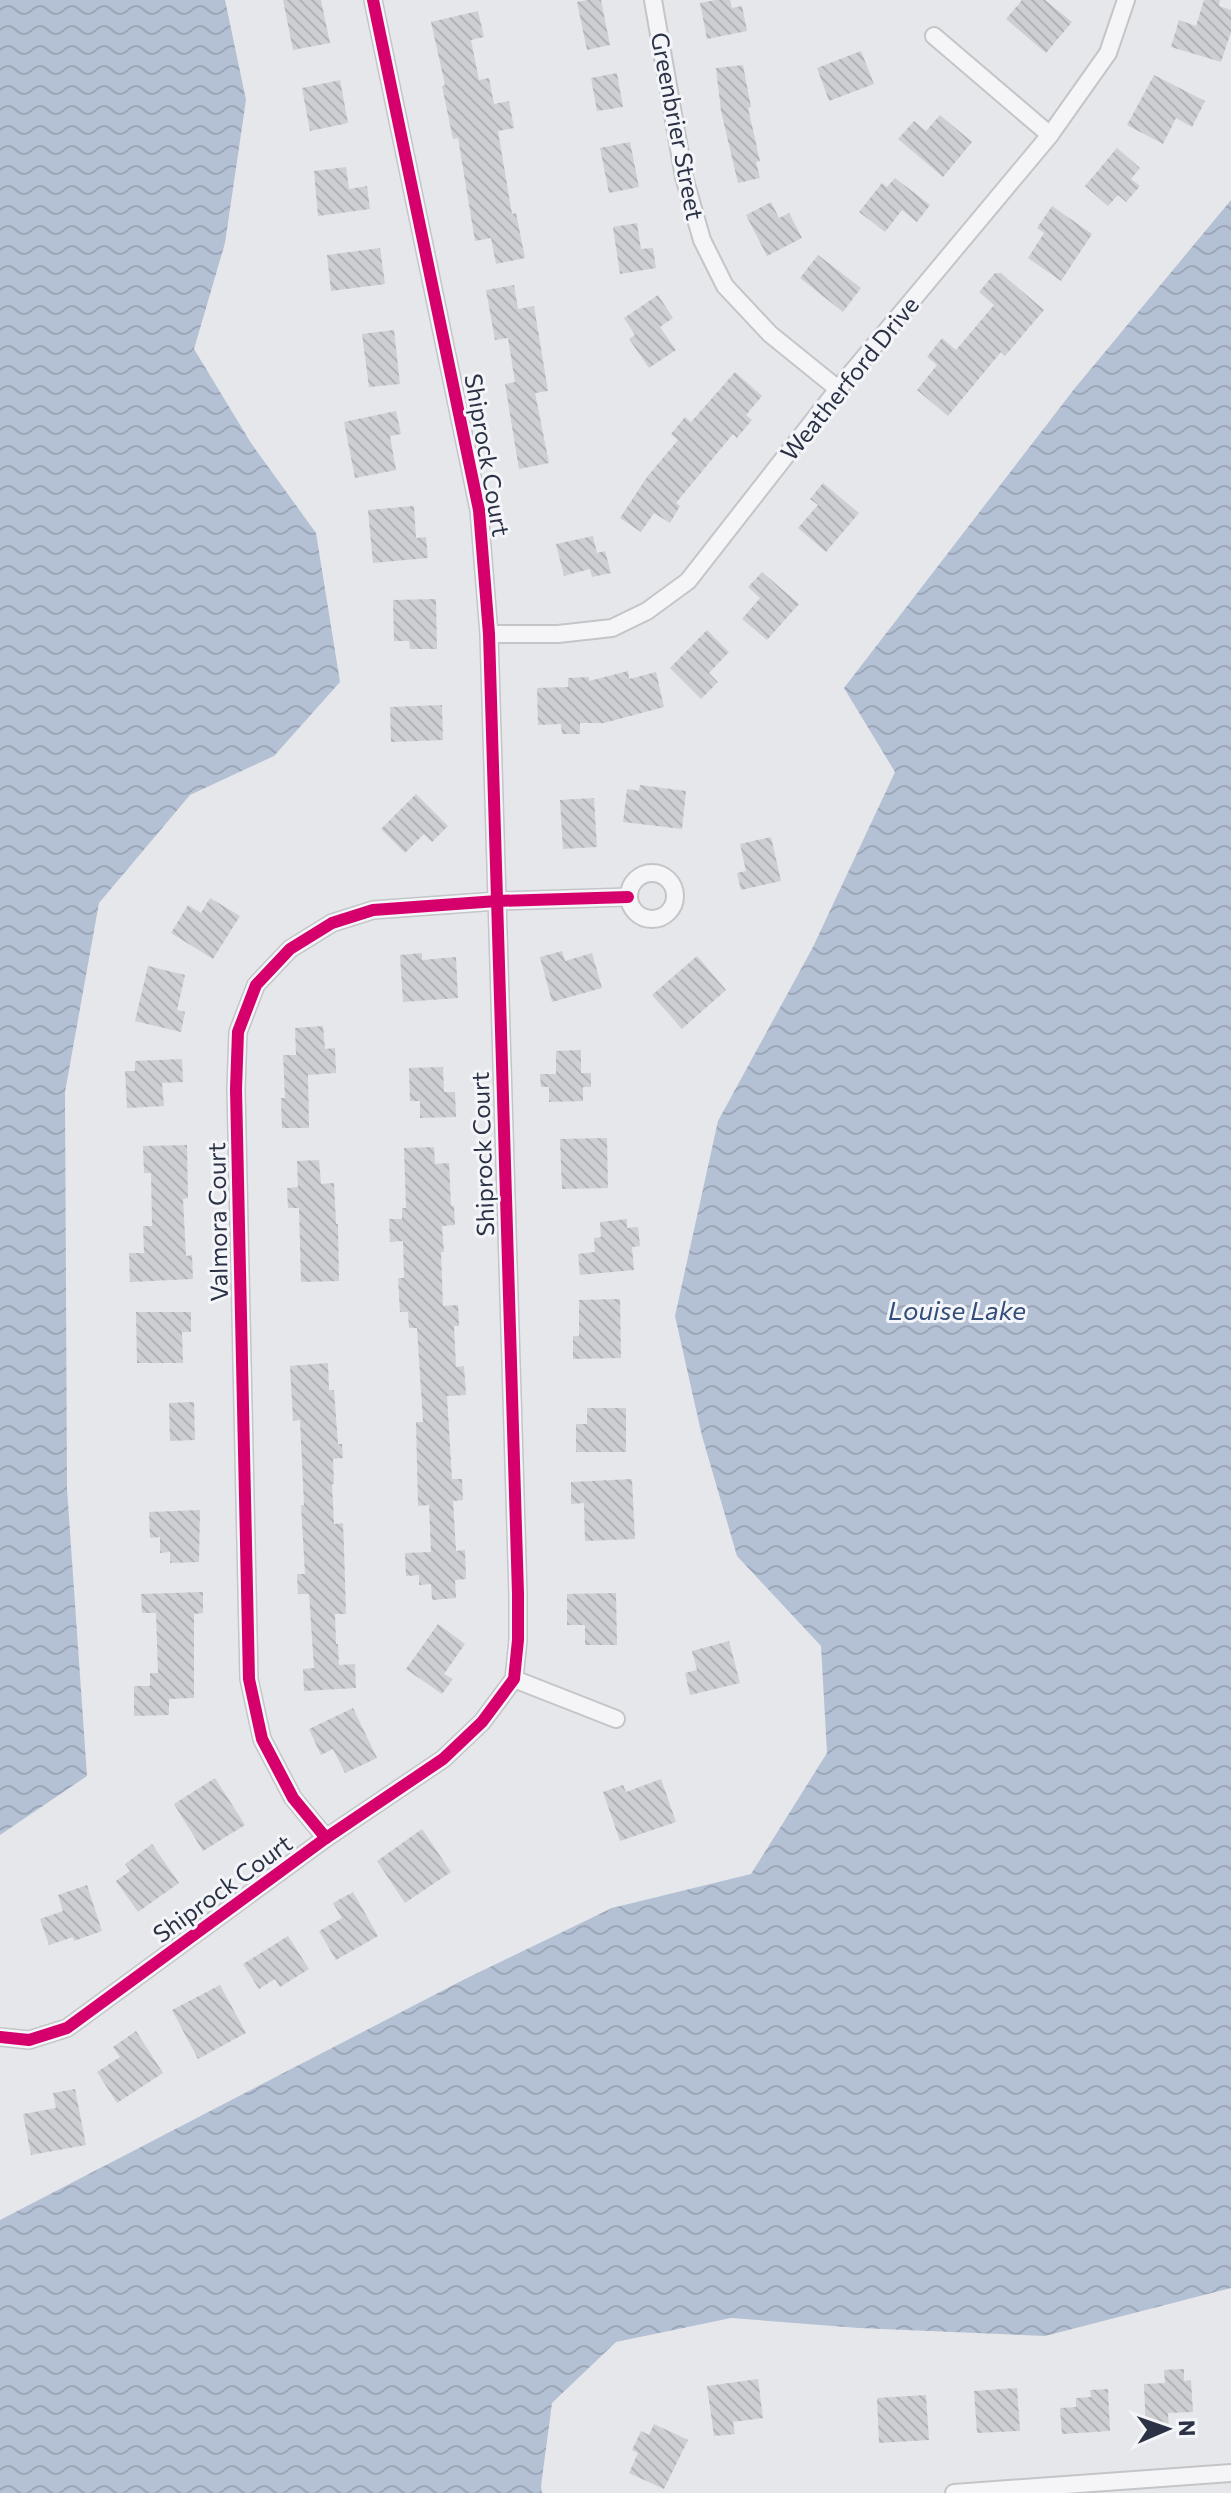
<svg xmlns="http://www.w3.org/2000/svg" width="1231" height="2493" font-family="Commissioner,sans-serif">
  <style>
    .water { fill: url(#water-waves) }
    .building { fill: url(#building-back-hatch) }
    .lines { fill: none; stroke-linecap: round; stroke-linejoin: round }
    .minor-casing { stroke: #c4c5c8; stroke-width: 20 }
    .minor { stroke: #f5f5f7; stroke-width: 16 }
    .cycleway-casing { stroke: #f4f5f9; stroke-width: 17 }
    .cycleway { stroke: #d6006c; stroke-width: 12 }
    .labels { text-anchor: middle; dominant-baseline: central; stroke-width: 6; stroke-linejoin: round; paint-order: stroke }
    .street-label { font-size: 24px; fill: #2b3245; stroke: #f4f5f9 }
    .water-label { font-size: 26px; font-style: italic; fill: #344e7a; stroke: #f4f5f9 }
  </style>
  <defs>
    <pattern id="water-waves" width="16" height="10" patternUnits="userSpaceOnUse" patternTransform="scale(2)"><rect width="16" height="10" fill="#b4c1d5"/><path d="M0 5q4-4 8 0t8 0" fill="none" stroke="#9ba6b8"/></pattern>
    <pattern id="building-back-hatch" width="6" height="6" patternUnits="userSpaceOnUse" patternTransform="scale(2)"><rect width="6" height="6" fill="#cecfd3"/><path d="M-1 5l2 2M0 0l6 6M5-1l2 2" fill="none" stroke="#b1b2b6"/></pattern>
  </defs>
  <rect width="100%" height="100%" fill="#e6e7ea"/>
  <g class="water">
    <path d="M0,0H225L246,100L225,243L194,349L251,443L316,533L340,682L274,756L190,795L99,903L65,1092L67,1489L87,1776L0,1835Z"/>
    <path d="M1231,200V2288L1045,2336L859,2328L731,2318L616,2342L552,2403L541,2486L542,2493H0V2220L463,1980L612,1908L751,1874L827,1753L821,1646L737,1556L702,1436L675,1316L718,1121L813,947L895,772L844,688L1075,388Z"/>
  </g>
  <g class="building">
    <path d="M283,0H321L330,43L293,50Z"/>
    <path d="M588,0H601L610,45L587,50L577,2Z"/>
    <path d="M716,0H730L732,8L742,6L747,31L707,39L700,3Z"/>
    <path d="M1022,0H1045L1072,22L1046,53L1006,19Z"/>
    <path d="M1204,0H1220L1219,6L1231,10V32L1221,62L1171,47L1179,20L1196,26Z"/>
    <path d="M478,11L484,37L471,40L479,80L489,78L494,104L509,101L514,128L498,131L512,214L516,213L525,258L496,264L491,238L475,241L458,138L453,139L442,86L445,85L431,22Z"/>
    <path d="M861,51L874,84L829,101L817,68Z"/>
    <path d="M743,65L751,107L748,108L760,161L756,162L760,178L738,183L721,111L716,68Z"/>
    <path d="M617,73L623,107L597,111L591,78Z"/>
    <path d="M1154,75L1205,101L1192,127L1176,118L1163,144L1127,125Z"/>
    <path d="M340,80L348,123L310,131L302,88Z"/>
    <path d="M940,115L972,142L943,177L898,139L914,121L926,131Z"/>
    <path d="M630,142L639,187L609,193L600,148Z"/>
    <path d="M1117,148L1140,168L1131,179L1140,186L1126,202L1118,195L1108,206L1085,186Z"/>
    <path d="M346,167L349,189L367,186L370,209L318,216L314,171Z"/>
    <path d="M895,178L930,205L917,222L902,210L885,232L859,212L882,183L887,187Z"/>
    <path d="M771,202L779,218L789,213L802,238L767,256L746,215Z"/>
    <path d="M1052,206L1092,234L1061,281L1028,258L1044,233L1037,228Z"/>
    <path d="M637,223L641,249L653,248L656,268L620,274L613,227Z"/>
    <path d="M380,248L385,284L331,291L327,255Z"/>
    <path d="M818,255L861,288L843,312L800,278Z"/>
    <path d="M995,273H1001L1044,310L1005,356L1001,352L948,416L917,390L937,365L927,357L942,338L956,350L994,305L979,292Z"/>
    <path d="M514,285L518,309L534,306L548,391L535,393L549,463L519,469L505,384L515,382L508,338L495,340L486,290Z"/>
    <path d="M658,295L673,318L660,327L676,350L649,368L629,339L635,335L624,318Z"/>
    <path d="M394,330L400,384L369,387L362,334Z"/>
    <path d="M735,372L762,396L746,415L752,420L737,438L733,434L676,503L680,506L670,523L654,513L641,532L620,518L647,477L678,440L671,434L685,417L691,422Z"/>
    <path d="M396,411L401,434L390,436L396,470L355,478L344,422Z"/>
    <path d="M823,483L859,513L826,552L798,528L818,505L810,499Z"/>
    <path d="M414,506L416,538L426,537L428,558L373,563L368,510Z"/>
    <path d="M593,536L597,553L605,551L611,573L592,577L590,569L564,576L556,544Z"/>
    <path d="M762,572L799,604L767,640L742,619L760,598L748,587Z"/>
    <path d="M436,599L437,649H410L409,641H394L393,600Z"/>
    <path d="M707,630L729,652L709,673L718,682L701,699L670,668Z"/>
    <path d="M628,671L629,679L656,672L664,707L604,723H580V734H562L561,724L538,725L537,688L568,687V678L589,677V681Z"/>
    <path d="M442,705L443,740L391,742L390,707Z"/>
    <path d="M640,785L686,791L682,829L623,822L627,789L639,791Z"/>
    <path d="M416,794L448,826L432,842L424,834L405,853L381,829Z"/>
    <path d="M594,798L597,847L563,849L560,800Z"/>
    <path d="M771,837L781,881L741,890L737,873L746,871L740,844Z"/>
    <path d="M210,898L240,916L213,959L171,933L188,905L201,913Z"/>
    <path d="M562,951L565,961L592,953L602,988L552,1002L540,957Z"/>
    <path d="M422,953V960L456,957L458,998L403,1002L400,955Z"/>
    <path d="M697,956L726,990L682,1029L652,995Z"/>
    <path d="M148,966L185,975L177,1010L185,1012L181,1032L135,1021Z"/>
    <path d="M323,1026L325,1049L335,1048L336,1073L308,1075L309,1128H282L281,1098H285L283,1055H296L295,1028Z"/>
    <path d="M581,1050V1073H591V1087H583V1101L549,1102V1087H541L540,1074H556V1051Z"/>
    <path d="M182,1059L183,1082L162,1083L164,1106L127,1108L125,1071H135V1061Z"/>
    <path d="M443,1067L444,1092H455L456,1117L420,1118V1101H410L409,1068Z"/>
    <path d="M607,1138L608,1188L562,1189L560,1139Z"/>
    <path d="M187,1145L188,1198L183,1199L186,1256L192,1255L193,1279L130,1282L129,1253H144L143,1226H152L151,1173H144L143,1146Z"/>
    <path d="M434,1147L435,1164L449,1163L451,1206H454L455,1225L442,1226L444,1252H441L443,1306L458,1305L459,1326H454L456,1367L464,1366L466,1395L447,1396L452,1479H462L463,1500L453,1501L456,1551L465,1550L466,1579L455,1580L456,1598L432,1600L431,1584L419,1585V1575L406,1576L405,1553L431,1552L429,1505L418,1506L416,1422H423L417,1328H409L408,1312H400L398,1278H404L403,1241L390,1242L389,1219H402V1208H406L404,1148Z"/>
    <path d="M319,1160L321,1184L334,1183L336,1224H338L339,1281L301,1282L299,1208H288L287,1188L298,1187L297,1161Z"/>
    <path d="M627,1219V1228L638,1227L640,1246L632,1247L634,1270L580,1275L578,1254L595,1252L594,1238L601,1237L600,1222Z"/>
    <path d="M620,1299L621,1358L573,1359V1336H579V1300Z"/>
    <path d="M136,1312H191V1332H182L183,1363H137Z"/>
    <path d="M328,1363L329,1390H334L338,1444H342L343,1458L333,1459L334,1484H332L334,1524L343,1523L344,1547L346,1614H335L336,1644H338L339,1665L355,1664L356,1688L304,1691L303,1669L314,1668L309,1594H298L297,1574H305L301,1505H304L300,1420L293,1421L290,1366Z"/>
    <path d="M194,1402L195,1440L170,1441L169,1403Z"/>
    <path d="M587,1408H626V1452H576V1424H587Z"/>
    <path d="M632,1479L635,1539L585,1541L584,1503L571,1504V1482Z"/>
    <path d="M200,1510L199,1562L170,1563V1552L160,1553V1537L150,1538L149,1512Z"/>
    <path d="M203,1592V1613L194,1614V1698L169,1699V1715L134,1716V1686H150V1673H158L156,1613H142L141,1594Z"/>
    <path d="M616,1593L617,1645H585V1625H567V1594Z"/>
    <path d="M438,1624L465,1644L444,1674L453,1679L442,1694L406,1669Z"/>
    <path d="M729,1641L740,1683L690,1695L685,1673L697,1670L692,1651Z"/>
    <path d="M353,1708L377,1758L345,1773L333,1749L321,1755L309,1729Z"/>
    <path d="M215,1778L245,1825L203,1851L174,1804Z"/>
    <path d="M661,1779L676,1822L620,1841L603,1792L623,1785L626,1792Z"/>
    <path d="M422,1829L451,1872L405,1903L377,1861Z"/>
    <path d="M152,1844L179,1883L138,1912L116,1881L130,1871L125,1864Z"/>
    <path d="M87,1885L102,1931L74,1941L73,1937L49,1945L40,1919L63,1911L58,1895Z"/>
    <path d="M353,1892L378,1936L336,1960L319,1931L342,1918L333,1903Z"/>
    <path d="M288,1936L309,1969L280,1987L275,1979L259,1989L243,1964Z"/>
    <path d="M220,1985L246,2033L198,2059L172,2010Z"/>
    <path d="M136,2031L163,2073L117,2103L97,2072L120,2057L113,2047Z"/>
    <path d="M75,2089L86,2145L31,2155L23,2114L56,2108L53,2093Z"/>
    <path d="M1184,2369V2381L1191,2380L1193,2412L1168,2413L1169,2431L1146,2432L1144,2384L1165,2383L1164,2370Z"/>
    <path d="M758,2379L763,2418L733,2422L735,2434L714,2436L707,2386Z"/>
    <path d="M1017,2388L1020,2431L977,2433L974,2391Z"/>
    <path d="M1108,2389L1110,2431L1062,2434L1060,2408L1076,2407V2398L1091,2397L1090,2390Z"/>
    <path d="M926,2395L929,2440L879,2443L877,2398Z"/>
    <path d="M654,2424L688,2440L664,2489L629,2473L638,2453L632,2450L641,2431L649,2435Z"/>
  </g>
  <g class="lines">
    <defs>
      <g id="minor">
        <path d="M653,0L684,177L702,240L725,286L770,334L838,389"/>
        <path d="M934,36L1050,135"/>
        <path d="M489,634H558L612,628L647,611L688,581L838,389L1050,135L1108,53L1126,0"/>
        <circle cx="652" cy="896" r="23"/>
        <path d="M514,1679L616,1719"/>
        <path d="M326,1838L293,1798L262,1739L249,1679L236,1089L238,1032L256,985L290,949L332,923L373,910L497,901L628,897"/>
        <path d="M0,2037L29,2040L67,2028L326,1838L443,1759L482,1722L514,1679L518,1640V1594L489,634L479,510L373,0"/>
        <path d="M954,2493L1231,2473"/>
      </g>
    </defs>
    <use href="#minor" class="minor-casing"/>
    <use href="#minor" class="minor"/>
    <defs>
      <g id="cycleway">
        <path d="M326,1838L293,1798L262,1739L249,1679L236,1089L238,1032L256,985L290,949L332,923L373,910L497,901L628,897"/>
        <path d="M0,2037L29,2040L67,2028L326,1838L443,1759L482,1722L514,1679L518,1640V1594L489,634L479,510L373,0"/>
      </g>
    </defs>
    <use href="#cycleway" class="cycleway-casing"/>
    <use href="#cycleway" class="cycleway"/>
  </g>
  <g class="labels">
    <g class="street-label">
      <text transform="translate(678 126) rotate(79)">Greenbrier Street</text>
      <text transform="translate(849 378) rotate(-51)">Weatherford Drive</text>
      <text transform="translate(488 455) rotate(80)">Shiprock Court</text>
      <text transform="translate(482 1154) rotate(-92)">Shiprock Court</text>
      <text transform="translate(217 1222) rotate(-91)">Valmora Court</text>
      <text transform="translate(222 1888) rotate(-36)">Shiprock Court</text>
    </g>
    <g class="water-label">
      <text x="957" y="1309">Louise Lake</text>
    </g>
  </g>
  <g transform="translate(1167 2429) rotate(88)" stroke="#f4f5f9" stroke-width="6" paint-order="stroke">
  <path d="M0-6L14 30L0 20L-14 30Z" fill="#2b3245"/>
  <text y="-12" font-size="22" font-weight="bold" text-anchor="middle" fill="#2b3245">N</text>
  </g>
</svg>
